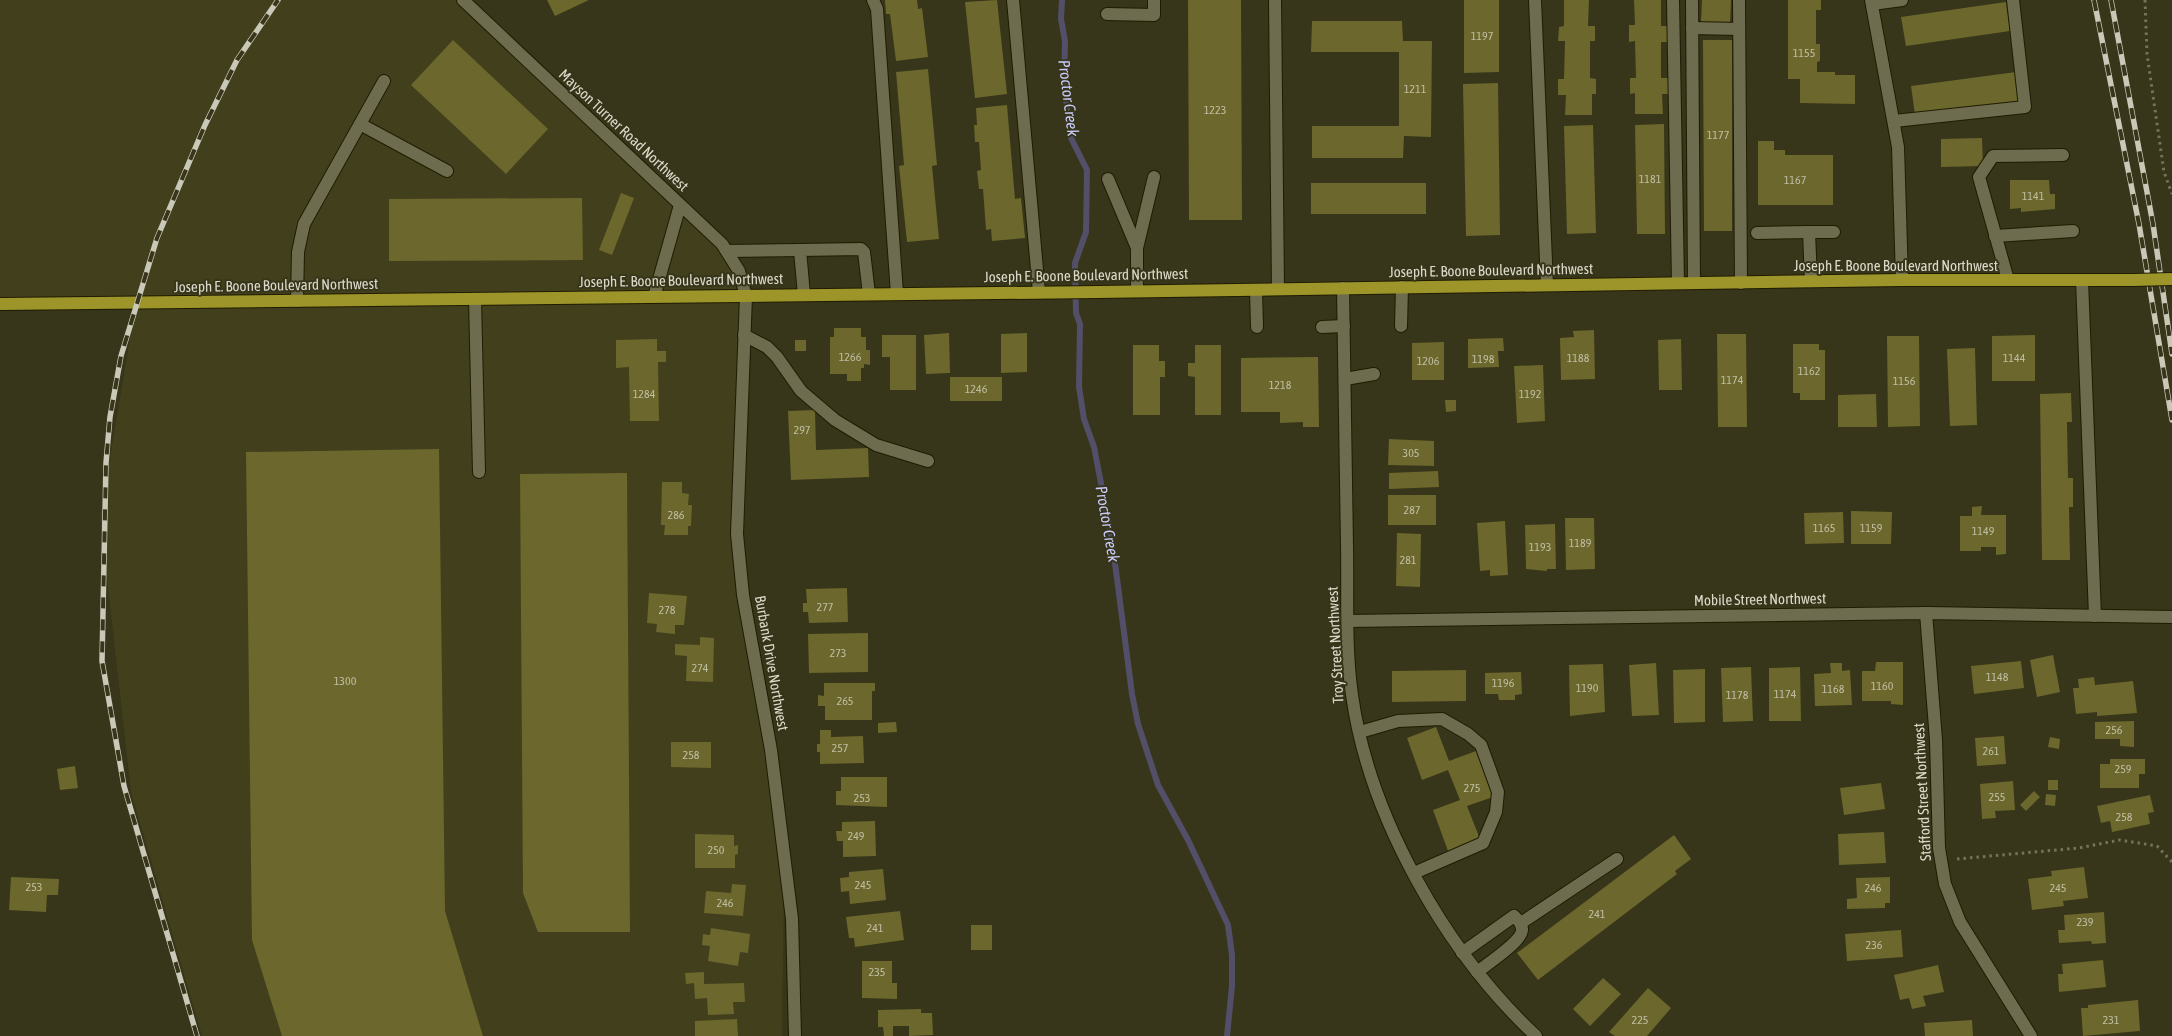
<svg xmlns="http://www.w3.org/2000/svg" width="2172" height="1036" font-family="'Asap Condensed',sans-serif">
  <style>
    .built { fill: #423f1c }
    .lines { fill: none; stroke-linecap: round; stroke-linejoin: round }
    .stream { stroke: #534f69; stroke-width: 6 }
    .building { fill: #6c672c }
    .minor-casing { stroke: #1f1c03; stroke-width: 14 }
    .major-casing { stroke: #1f1c03; stroke-width: 14 }
    .path { stroke: #75735c; stroke-width: 3; stroke-dasharray: 2.5 4; stroke-linecap: butt }
    .minor { stroke: #6e6c4f; stroke-width: 12 }
    .major { stroke: #9d952a; stroke-width: 12 }
    .rail-casing { stroke: #cac8b7; stroke-width: 5.5 }
    .rail { stroke: #37351a; stroke-width: 4; stroke-dasharray: 11; stroke-linecap: butt }
    .major-bridge-casing { stroke: #1f1c03; stroke-width: 14; stroke-linecap: butt }
    .major-bridge { stroke: #9d952a; stroke-width: 12 }
    .labels { text-anchor: middle; dominant-baseline: central; stroke-width: 4; stroke-linejoin: round; paint-order: stroke }
    .number-label { font-size: 12px; fill: #bfbda2 }
    .street-label { font-size: 15px; fill: #dbdaca; stroke: #37351a }
    .water-label { font-size: 16px; font-style: italic; fill: #cacbfb; stroke: #37351a }
  </style>
  <rect width="100%" height="100%" fill="#37351a"/>
  <path class="built" d="M0,0H459L742,272L738,565L784,885L782,1036H202L131,792L100,517L137,297L0,299Z"/>
  <g class="lines">
    <path class="stream" d="M1062,0L1061,19L1065,41L1064,81L1070,136L1087,170L1086,232L1075,263L1076,313L1080,324L1079,387L1084,419L1094,447L1112,540L1132,694L1138,724L1158,785L1188,840L1228,925L1232,955V986L1227,1036"/>
  </g>
  <g class="building">
    <path d="M547,0H589L555,16Z"/>
    <path d="M885,0H917L918,9L922,8L928,57L896,61L890,14H886Z"/>
    <path d="M997,0L1007,94L975,98L965,2Z"/>
    <path d="M1188,0H1241L1242,220H1189Z"/>
    <path d="M1464,0H1499V72L1464,73Z"/>
    <path d="M1564,0H1589L1588,26H1595V41H1590V78L1596,79V94H1592V115H1565L1566,95H1558V79H1564L1565,41H1558L1559,27L1564,26Z"/>
    <path d="M1634,0H1661V26H1667V42H1661V78H1668V94H1662L1663,114H1635V93L1630,94V78H1636L1635,41L1629,42V25H1635Z"/>
    <path d="M1702,0H1731L1730,24L1701,23Z"/>
    <path d="M1788,0H1821V10H1816V44H1820V61L1817,62V72H1835V75H1855V104L1800,103V79H1788Z"/>
    <path d="M2006,2L2010,31L1906,46L1901,17Z"/>
    <path d="M1312,21H1402L1403,41H1432L1431,137L1404,136L1403,158H1312V126H1399V52H1311Z"/>
    <path d="M453,40L548,129L506,174L411,85Z"/>
    <path d="M1703,40H1732V231H1704Z"/>
    <path d="M928,69L937,165L932,166L939,239L907,242L899,166L904,165L896,72Z"/>
    <path d="M2016,72L2020,101L1915,115L1911,86Z"/>
    <path d="M1498,83L1500,235L1466,236L1463,84Z"/>
    <path d="M1007,105L1015,199L1021,198L1025,238L992,241L991,229L986,230L983,189H979L977,171L981,170L979,142H975L974,125H977L976,108Z"/>
    <path d="M1664,124L1665,234H1637L1635,125Z"/>
    <path d="M1593,125L1596,233L1567,234L1564,126Z"/>
    <path d="M1982,138L1983,166L1941,167V139Z"/>
    <path d="M1758,141H1774V150H1785V155H1833V205H1758Z"/>
    <path d="M2010,180H2049L2050,194H2055V209L2021,212V208L2010,209Z"/>
    <rect x="1311" y="183" width="115" height="31"/>
    <path d="M621,193L634,198L612,255L599,250Z"/>
    <path d="M582,198L583,260L389,261V199Z"/>
    <path d="M834,328H861V337H866V350H870V365L864,364V368H861V381H847V374H830V337H834Z"/>
    <path d="M1594,330L1595,379L1561,380L1560,338L1574,337L1573,331Z"/>
    <path d="M949,333L950,373L926,374L924,335Z"/>
    <path d="M1027,333V372L1001,373V334Z"/>
    <path d="M1717,334H1746L1747,427H1718Z"/>
    <path d="M882,335H916V390H890V357H882Z"/>
    <path d="M2035,335V381H1992V336Z"/>
    <path d="M1887,336H1919L1920,426L1888,427Z"/>
    <path d="M1503,338L1504,351H1498L1499,367L1468,368V339Z"/>
    <path d="M657,339V351H666V362H658L659,421H630L629,367L616,368V340Z"/>
    <path d="M1681,339L1682,390H1659L1658,340Z"/>
    <rect x="795" y="340" width="11" height="11"/>
    <path d="M1444,342V380H1412V343Z"/>
    <path d="M1793,344H1819V350H1825V400H1800V393H1793Z"/>
    <path d="M1133,345H1159V361H1165V377H1160V415H1133Z"/>
    <path d="M1195,345H1221V415H1195V377L1188,376V363H1195Z"/>
    <path d="M1975,348L1977,425L1950,426L1947,349Z"/>
    <path d="M1318,357L1319,427H1303V422L1280,423V412H1241V358Z"/>
    <path d="M1543,365L1545,421L1517,423L1514,366Z"/>
    <rect x="950" y="377" width="52" height="24"/>
    <path d="M2071,393L2072,422H2067L2068,478H2073V507H2069L2070,560H2042L2040,394Z"/>
    <path d="M1876,394L1877,427H1838V395Z"/>
    <path d="M1445,400H1456V411L1446,412Z"/>
    <path d="M815,410L816,450L868,448L869,477L791,480L788,411Z"/>
    <path d="M1389,439L1434,441V466L1388,465Z"/>
    <path d="M439,449L445,911L483,1036H282L252,940L246,452Z"/>
    <path d="M1438,471L1439,487L1389,489V473Z"/>
    <path d="M627,473L630,932H538L523,893L520,474Z"/>
    <path d="M662,482H682V493L689,494L688,505H692L691,526H688V535H664L665,525H661Z"/>
    <rect x="1388" y="495" width="48" height="30"/>
    <path d="M1982,506L1981,515H2006V554L1996,555V547H1981V551H1960V516H1972V507Z"/>
    <path d="M1851,511L1892,512L1891,544H1851Z"/>
    <path d="M1843,512L1844,543L1805,544L1804,513Z"/>
    <path d="M1565,518H1594L1595,569L1566,570Z"/>
    <path d="M1505,521L1508,575L1490,576V570L1480,571L1477,523Z"/>
    <path d="M1555,524L1556,569H1547V571L1526,569L1525,525Z"/>
    <path d="M1397,533L1421,534L1420,587L1396,586Z"/>
    <path d="M847,588L848,622L809,623L808,612H803V603H807L806,589Z"/>
    <path d="M649,593L687,596L684,625H675V634L656,632L657,624L647,623Z"/>
    <path d="M868,633V672L809,673L808,634Z"/>
    <path d="M700,637L714,638L713,682L686,681L687,656L675,655V644L700,645Z"/>
    <path d="M2053,655L2060,692L2037,697L2030,660Z"/>
    <path d="M2021,661L2024,688L1974,694L1971,666Z"/>
    <path d="M1876,662H1903V705L1891,704V701H1862V671H1875Z"/>
    <path d="M1656,663L1659,715L1632,716L1629,665Z"/>
    <path d="M1830,663H1842V671L1850,670L1852,705L1815,706L1814,674L1831,673Z"/>
    <path d="M1603,664L1605,712L1570,716L1569,665Z"/>
    <path d="M1751,667L1753,721L1723,722L1721,668Z"/>
    <path d="M1800,667L1801,721H1769V668Z"/>
    <path d="M1705,669V722L1674,723L1673,670Z"/>
    <path d="M1466,670V701L1392,702V671Z"/>
    <path d="M1521,672L1522,694L1515,695V700H1499L1498,694H1485V673Z"/>
    <path d="M2094,677L2095,685L2133,681L2137,713L2097,716V712L2076,714L2073,688H2079L2078,679Z"/>
    <path d="M824,683H875V691H872V720H825V706H818V695L824,696Z"/>
    <path d="M2134,721V747L2120,746V739H2095V722Z"/>
    <path d="M896,722L897,732L878,733V723Z"/>
    <path d="M1436,727L1449,761L1476,751L1493,797L1467,806L1480,839L1448,851L1433,810L1460,800L1448,770L1422,780L1407,738Z"/>
    <path d="M820,730H831V737L863,736L864,763L820,764V752H817V744H820Z"/>
    <path d="M2004,736L2006,764L1977,766L1975,738Z"/>
    <path d="M2050,737L2060,739L2059,749L2048,747Z"/>
    <path d="M671,742H711V768L671,767Z"/>
    <path d="M2110,759H2145V774H2139V788H2100V764H2110Z"/>
    <path d="M75,766L78,788L60,790L57,769Z"/>
    <path d="M841,777H887V807L836,805V791H841Z"/>
    <rect x="2048" y="780" width="10" height="10"/>
    <path d="M2013,781L2015,810L1995,811L1996,818L1982,819L1980,784Z"/>
    <path d="M1881,783L1885,809L1844,815L1840,788Z"/>
    <path d="M2034,791L2040,797L2026,811L2020,805Z"/>
    <path d="M2046,794L2056,795L2055,806L2045,805Z"/>
    <path d="M2150,795L2154,812L2148,813L2150,824L2112,832L2110,821L2101,823L2097,806Z"/>
    <path d="M875,821L876,856L843,857V841H837L836,831H842V822Z"/>
    <path d="M1884,832L1886,863L1839,865L1838,834Z"/>
    <path d="M695,834L734,835V846L738,845V854L735,855V868H695Z"/>
    <path d="M1674,835L1691,859L1675,871L1677,874L1538,980L1517,953Z"/>
    <path d="M2084,867L2088,898L2063,901L2064,906L2032,910L2028,879L2052,876L2051,871Z"/>
    <path d="M883,869L886,900L850,904L849,891L841,892L840,878L849,877V872Z"/>
    <path d="M11,877L59,879L58,895H47L46,912L9,910Z"/>
    <path d="M1890,877V903H1885V908L1847,909V899L1857,898L1856,878Z"/>
    <path d="M732,884L746,885L743,916L704,913L706,891L731,893Z"/>
    <path d="M900,911L904,940L855,947L854,938H849L846,917Z"/>
    <path d="M2104,912L2106,943L2092,944L2091,941L2059,943L2058,930H2065L2064,915Z"/>
    <rect x="971" y="925" width="21" height="25"/>
    <path d="M711,928L750,934L748,953L740,952L738,966L708,961L710,946L702,945L703,934L710,935Z"/>
    <path d="M1901,930L1903,957L1847,961L1845,934Z"/>
    <path d="M2103,960L2106,987L2059,992L2058,974H2063L2062,964Z"/>
    <path d="M862,961H892V983H897V999L862,998Z"/>
    <path d="M1938,965L1944,992L1923,996L1926,1006L1912,1009L1909,998L1900,1000L1894,975Z"/>
    <path d="M704,972V984L744,983L745,1002H733L734,1014L708,1015L707,998L695,999L694,983L686,984L685,973Z"/>
    <path d="M1603,978L1621,994L1590,1026L1573,1009Z"/>
    <path d="M1648,988L1671,1008L1647,1036H1615L1609,1032Z"/>
    <path d="M2138,1000L2140,1031L2083,1036L2081,1008H2088V1005Z"/>
    <path d="M921,1009V1013H932L933,1035L909,1036V1026H893V1036H884L883,1027H878V1010Z"/>
    <path d="M737,1019L738,1036H695V1021Z"/>
    <path d="M1972,1020L1973,1036H1925L1924,1023Z"/>
  </g>
  <g class="lines">
    <defs>
      <g id="minor">
        <path d="M463,0L722,244L739,271L746,296L737,534L743,595L771,750L792,919L795,1036"/>
        <path d="M873,0L877,9L897,294"/>
        <path d="M1013,0L1039,292"/>
        <path d="M1275,0L1278,289"/>
        <path d="M1535,0L1547,285"/>
        <path d="M1673,0L1678,283"/>
        <path d="M1692,0L1694,283"/>
        <path d="M1739,0L1741,283"/>
        <path d="M1871,0L1898,147L1902,280"/>
        <path d="M1872,4L1902,0"/>
        <path d="M1107,14L1154,15V0"/>
        <path d="M1692,28L1739,29"/>
        <path d="M1894,121L2025,107L2013,0"/>
        <path d="M360,124L447,171"/>
        <path d="M1108,179L1137,248"/>
        <path d="M1757,233L1809,232"/>
        <path d="M1995,236L2073,231"/>
        <path d="M727,251L800,250"/>
        <path d="M2008,280L1979,177L1993,156L2063,155"/>
        <path d="M2082,280L2095,616"/>
        <path d="M1811,281L1809,232H1834"/>
        <path d="M1343,288C1344,374 1346,460 1347,546C1348,595 1345,646 1352,695C1369,817 1446,952 1536,1036"/>
        <path d="M1256,290L1257,327"/>
        <path d="M1137,291V248L1154,177"/>
        <path d="M804,295L800,250L861,249L864,252L869,294"/>
        <path d="M654,297L680,205"/>
        <path d="M475,299L479,472"/>
        <path d="M297,301L298,252L304,224L384,81"/>
        <path d="M1401,326L1402,287"/>
        <path d="M1322,327L1344,326"/>
        <path d="M744,335L767,347L777,357L801,391L835,420L876,445L928,461"/>
        <path d="M1345,379L1374,374"/>
        <path d="M1926,613L1936,740L1939,848L1945,884L1960,922L2031,1036"/>
        <path d="M1348,621L1926,613L2172,617"/>
        <path d="M1360,732L1398,721L1442,719L1468,734L1481,745L1498,792L1496,812L1483,843L1414,873"/>
        <path d="M1521,923L1617,859"/>
        <path d="M1462,953L1514,916C1518,920 1522,923 1522,929C1523,941 1487,964 1477,972"/>
      </g>
      <path id="major" d="M0,304L1098,292L1902,280H2133"/>
    </defs>
    <use href="#minor" class="minor-casing"/>
    <use href="#major" class="major-casing"/>
    <g class="path">
      <path d="M2145,0L2147,54L2164,172L2172,194"/>
      <path d="M1957,859L2079,848L2120,840L2157,846L2172,862"/>
    </g>
    <use href="#minor" class="minor"/>
    <use href="#major" class="major"/>
    <defs>
      <g id="rail">
        <path d="M2094,0L2139,224L2172,420"/>
        <path d="M2111,0L2153,224L2172,354"/>
        <path d="M197,1036L124,786L102,661L106,463L110,417L121,356L157,238L205,125L237,60L278,0"/>
      </g>
    </defs>
    <use href="#rail" class="rail-casing"/>
    <use href="#rail" class="rail"/>
    <defs>
      <path id="major-bridge" d="M2133,280L2172,279"/>
    </defs>
    <use href="#major-bridge" class="major-bridge-casing"/>
    <use href="#major-bridge" class="major-bridge"/>
  </g>
  <g class="labels">
    <g class="number-label">
      <text x="1482" y="36">1197</text>
      <text x="1804" y="53">1155</text>
      <text x="1415" y="89">1211</text>
      <text x="1215" y="110">1223</text>
      <text x="1718" y="135">1177</text>
      <text x="1650" y="179">1181</text>
      <text x="1795" y="180">1167</text>
      <text x="2033" y="196">1141</text>
      <text x="850" y="357">1266</text>
      <text x="1578" y="358">1188</text>
      <text x="2014" y="358">1144</text>
      <text x="1483" y="359">1198</text>
      <text x="1428" y="361">1206</text>
      <text x="1809" y="371">1162</text>
      <text x="1732" y="380">1174</text>
      <text x="1904" y="381">1156</text>
      <text x="1280" y="385">1218</text>
      <text x="976" y="389">1246</text>
      <text x="644" y="394">1284</text>
      <text x="1530" y="394">1192</text>
      <text x="802" y="430">297</text>
      <text x="1411" y="453">305</text>
      <text x="1412" y="510">287</text>
      <text x="676" y="515">286</text>
      <text x="1824" y="528">1165</text>
      <text x="1871" y="528">1159</text>
      <text x="1983" y="531">1149</text>
      <text x="1580" y="543">1189</text>
      <text x="1540" y="547">1193</text>
      <text x="1408" y="560">281</text>
      <text x="825" y="607">277</text>
      <text x="667" y="610">278</text>
      <text x="838" y="653">273</text>
      <text x="700" y="668">274</text>
      <text x="1997" y="677">1148</text>
      <text x="345" y="681">1300</text>
      <text x="1503" y="683">1196</text>
      <text x="1882" y="686">1160</text>
      <text x="1587" y="688">1190</text>
      <text x="1833" y="689">1168</text>
      <text x="1785" y="694">1174</text>
      <text x="1737" y="695">1178</text>
      <text x="845" y="701">265</text>
      <text x="2114" y="730">256</text>
      <text x="840" y="748">257</text>
      <text x="1991" y="751">261</text>
      <text x="691" y="755">258</text>
      <text x="2123" y="769">259</text>
      <text x="1472" y="788">275</text>
      <text x="1997" y="797">255</text>
      <text x="862" y="798">253</text>
      <text x="2124" y="817">258</text>
      <text x="856" y="836">249</text>
      <text x="716" y="850">250</text>
      <text x="863" y="885">245</text>
      <text x="34" y="887">253</text>
      <text x="1873" y="888">246</text>
      <text x="2058" y="888">245</text>
      <text x="725" y="903">246</text>
      <text x="1597" y="914">241</text>
      <text x="2085" y="922">239</text>
      <text x="875" y="928">241</text>
      <text x="1874" y="945">236</text>
      <text x="877" y="972">235</text>
      <text x="1640" y="1020">225</text>
      <text x="2111" y="1020">231</text>
    </g>
    <g class="street-label">
      <text transform="translate(624 130) rotate(43)">Mayson Turner Road Northwest</text>
      <text x="1896" y="265">Joseph E. Boone Boulevard Northwest</text>
      <text transform="translate(1491 270) rotate(-1)">Joseph E. Boone Boulevard Northwest</text>
      <text transform="translate(1086 275) rotate(-1)">Joseph E. Boone Boulevard Northwest</text>
      <text transform="translate(681 280) rotate(-1)">Joseph E. Boone Boulevard Northwest</text>
      <text transform="translate(276 285) rotate(-1)">Joseph E. Boone Boulevard Northwest</text>
      <text transform="translate(1760 599) rotate(-1)">Mobile Street Northwest</text>
      <text transform="translate(1335 645) rotate(-93)">Troy Street Northwest</text>
      <text transform="translate(772 663) rotate(80)">Burbank Drive Northwest</text>
      <text transform="translate(1922 792) rotate(-93)">Stafford Street Northwest</text>
    </g>
    <g class="water-label">
      <text transform="translate(1069 98) rotate(83)">Proctor Creek</text>
      <text transform="translate(1108 524) rotate(80)">Proctor Creek</text>
    </g>
  </g>
</svg>
